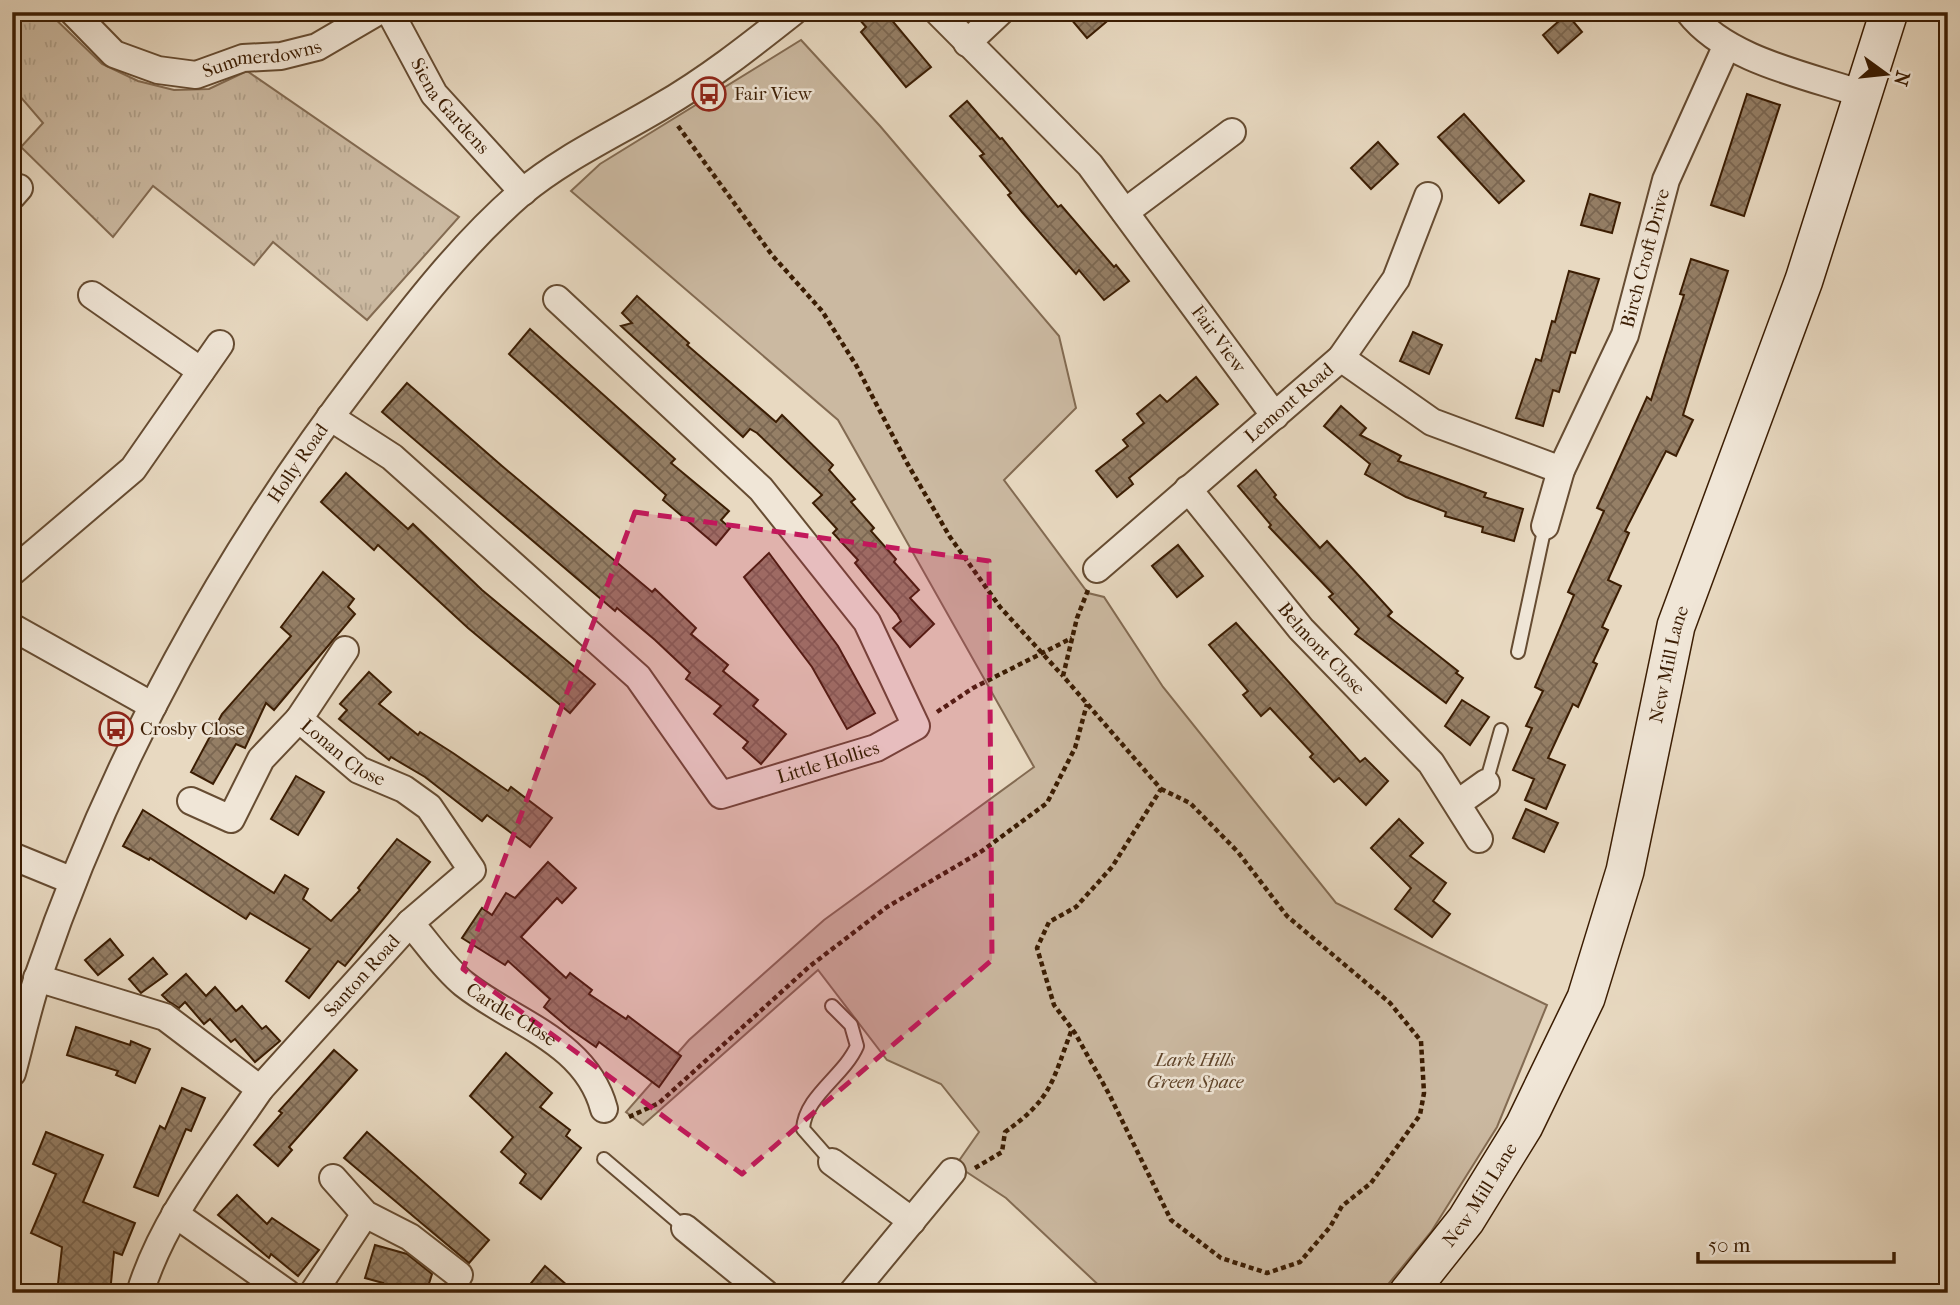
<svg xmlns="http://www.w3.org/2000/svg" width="1960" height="1305" font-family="'IM FELL French Canon',serif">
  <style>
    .grass { fill: url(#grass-tufts); stroke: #836b52; stroke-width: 2 }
    .park { fill: #cbb9a1; stroke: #836b52; stroke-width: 2 }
    .building { fill: url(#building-cross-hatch); stroke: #3b1d03; stroke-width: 2 }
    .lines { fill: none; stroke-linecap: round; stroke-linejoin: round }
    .lane-casing { stroke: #664c32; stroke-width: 16 }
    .street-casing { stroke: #664c32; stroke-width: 30 }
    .secondary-casing { stroke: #3b1d03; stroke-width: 40 }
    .path { stroke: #3b1d03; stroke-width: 4.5; stroke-dasharray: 5 3.5; stroke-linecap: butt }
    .lane { stroke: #f0e6d7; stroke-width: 12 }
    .street { stroke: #f0e6d7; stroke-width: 26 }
    .secondary { stroke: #f0e6d7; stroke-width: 37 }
    .marked { fill: #c2185b; fill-opacity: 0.2; stroke: #c2185b; stroke-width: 5; stroke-dasharray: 14 9; stroke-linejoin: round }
    .labels { text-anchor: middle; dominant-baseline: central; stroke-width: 5; stroke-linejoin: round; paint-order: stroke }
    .street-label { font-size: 19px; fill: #3b1d03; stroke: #f0e6d7 }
    .poi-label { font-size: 19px; fill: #3b1d03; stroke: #f0e6d7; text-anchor: start }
    .park-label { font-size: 19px; font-style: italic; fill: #5f442a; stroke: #f0e6d7 }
  </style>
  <defs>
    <pattern id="grass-tufts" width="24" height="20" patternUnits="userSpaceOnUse" patternTransform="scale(1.75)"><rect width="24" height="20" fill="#cbb9a1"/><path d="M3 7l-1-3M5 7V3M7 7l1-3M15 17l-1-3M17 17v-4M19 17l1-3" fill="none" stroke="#af9f89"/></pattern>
    <pattern id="building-cross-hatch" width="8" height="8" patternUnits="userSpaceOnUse" patternTransform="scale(1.75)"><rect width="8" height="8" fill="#957f66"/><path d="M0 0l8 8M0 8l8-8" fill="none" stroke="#7b6752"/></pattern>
  </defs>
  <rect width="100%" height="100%" fill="#e8d9c1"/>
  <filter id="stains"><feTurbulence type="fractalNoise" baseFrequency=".00286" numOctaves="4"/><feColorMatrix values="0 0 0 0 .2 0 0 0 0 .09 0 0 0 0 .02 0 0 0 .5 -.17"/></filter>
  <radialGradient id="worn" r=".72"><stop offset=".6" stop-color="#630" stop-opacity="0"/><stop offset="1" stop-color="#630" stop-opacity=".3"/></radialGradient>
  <path class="grass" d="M12,12H48L102,64L138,81L174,90L209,89L247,71L459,217L367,320L273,242L254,265L153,186L113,237L21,147L43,123L12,87Z"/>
  <path class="park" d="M801,40L880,126L1059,336L1076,408L1004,480L1088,593L1104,597L1163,687L1336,903L1547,1005L1497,1127L1431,1232L1381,1293H1107L1006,1198L956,1165L979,1132L941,1084L887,1060L818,970L643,1125L626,1112L689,1040L824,920L1034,767L838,420L571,191L600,164Z"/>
  <g class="building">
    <path d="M853,12H885L931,67L906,87L861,32L866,27Z"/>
    <path d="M1065,12H1118L1087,38Z"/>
    <path d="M1567,14L1582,32L1558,53L1543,35Z"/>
    <path d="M1747,94L1780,105L1744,216L1711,205Z"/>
    <path d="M967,101L1000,139L1002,138L1058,207L1061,205L1114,267L1116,265L1129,281L1104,300L1079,270L1076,274L1022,212L1008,195L1011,193L980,156L984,154L950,116Z"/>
    <path d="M1464,114L1524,181L1499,203L1438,137Z"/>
    <path d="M1378,142L1398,164L1371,189L1351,168Z"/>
    <path d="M1590,194L1620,203L1612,233L1581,225Z"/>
    <path d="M1691,259L1728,271L1683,415L1693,420L1676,456L1666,451L1625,531L1629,533L1608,580L1621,586L1602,627L1608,630L1593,662L1597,664L1578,707L1573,704L1548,758L1565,765L1546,809L1525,800L1534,779L1513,770L1532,728L1526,726L1543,691L1535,687L1574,595L1568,592L1604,511L1597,508L1647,397L1651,400L1684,295L1680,294Z"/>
    <path d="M1569,271L1599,279L1575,353L1571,352L1559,392L1553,390L1543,426L1516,418L1536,359L1541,361L1552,321L1555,322Z"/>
    <path d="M637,296L689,343L687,345L776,422L782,415L833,465L829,470L855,499L851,502L874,528L871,531L896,559L894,562L919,590L910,598L934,624L910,647L893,628L901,621L897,614L855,563L858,560L833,533L837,529L813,503L822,495L757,433L750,429L743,437L621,326L632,323L622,313Z"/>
    <path d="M530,329L675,459L671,463L729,511L721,520L730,528L716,545L663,500L666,495L509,354Z"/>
    <path d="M1413,332L1442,345L1429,374L1400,361Z"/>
    <path d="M1196,377L1218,404L1129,478L1133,484L1117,497L1096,471L1128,446L1123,440L1144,423L1137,414L1160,395L1167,402Z"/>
    <path d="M407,383L502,466L652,592L655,589L696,628L691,634L728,665L723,671L758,700L753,706L786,734L761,764L743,748L748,742L714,714L721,706L686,679L690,673L655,640L617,608L615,611L382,412Z"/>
    <path d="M1341,406L1366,428L1360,435L1401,456L1398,461L1486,493L1484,497L1523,509L1514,541L1482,532L1483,527L1445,516L1446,512L1406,497L1365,474L1370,464L1324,426Z"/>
    <path d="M1256,470L1276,495L1274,497L1320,548L1327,541L1350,566L1392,612L1388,616L1458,671L1456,673L1463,678L1446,703L1355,634L1359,629L1329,597L1333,594L1269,527L1271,525L1238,486Z"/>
    <path d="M346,473L408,529L413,524L482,590L595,684L570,713L468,628L378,545L374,550L321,502Z"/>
    <path d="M1178,545L1203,576L1177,597L1152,566Z"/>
    <path d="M769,553L838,646L875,713L847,729L812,667L744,577Z"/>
    <path d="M323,572L354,599L348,607L355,614L274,710L266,703L245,748L236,744L213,784L191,772L222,714L291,636L281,627Z"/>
    <path d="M1236,623L1360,762L1365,758L1388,781L1366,805L1339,778L1334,782L1310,757L1313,754L1270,708L1261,716L1243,695L1248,691L1209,645Z"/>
    <path d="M369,672L391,692L379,704L418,735L420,732L453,753L508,791L511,787L552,818L530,847L487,815L482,821L425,777L391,757L389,760L339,719L347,710L340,704Z"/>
    <path d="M1462,700L1489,717L1470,745L1445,726Z"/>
    <path d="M296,776L324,792L298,835L271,819Z"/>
    <path d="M1526,809L1558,823L1544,852L1513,838Z"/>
    <path d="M143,810L274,893L285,875L308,889L303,899L331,921L360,890L358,888L397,839L430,862L345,966L338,961L309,998L286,981L310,949L250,913L246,919L150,858L149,860L123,846Z"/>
    <path d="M1399,819L1423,843L1410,856L1446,883L1433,901L1450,914L1432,937L1395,909L1411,888L1371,848Z"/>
    <path d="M548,862L576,888L562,903L557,898L521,937L566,978L570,973L592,990L589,994L626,1019L628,1016L681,1056L659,1087L599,1042L596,1047L570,1029L544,1007L550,999L508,961L505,965L462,938L482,908L492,915L506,893L515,898Z"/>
    <path d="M110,939L123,955L98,975L85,960Z"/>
    <path d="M153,958L167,974L141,993L129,979Z"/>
    <path d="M186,974L206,996L215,987L236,1011L242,1006L262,1029L266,1026L280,1041L255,1062L235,1039L231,1042L210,1019L204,1024L185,1002L179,1008L168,1001L162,995Z"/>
    <path d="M76,1027L130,1045L131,1041L150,1049L135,1083L116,1075L118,1071L67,1055Z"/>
    <path d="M334,1050L357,1070L289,1147L292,1150L278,1166L254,1145L282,1113L279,1111Z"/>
    <path d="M506,1053L552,1093L540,1107L570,1130L566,1136L581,1148L541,1199L520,1183L526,1174L501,1152L513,1137L470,1096Z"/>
    <path d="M182,1088L205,1098L191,1131L186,1129L158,1196L134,1187L160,1126L165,1129Z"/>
    <path d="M46,1132L103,1155L83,1202L135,1223L122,1255L114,1252L110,1293H57L62,1247L31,1233L56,1174L33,1164Z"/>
    <path d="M367,1132L489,1240L469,1263L344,1158Z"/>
    <path d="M237,1195L267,1224L272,1218L319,1250L298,1276L271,1254L269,1258L218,1215Z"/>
    <path d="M375,1245L407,1254L432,1274L426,1293H379L383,1283L365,1278Z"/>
    <path d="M545,1266L576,1293H523Z"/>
  </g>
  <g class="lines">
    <defs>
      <g id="lane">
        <path d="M1518,652L1545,526"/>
        <path d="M1486,783L1501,730"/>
        <path d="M832,1006L851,1025L857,1046C844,1076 805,1096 803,1129L832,1162"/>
        <path d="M604,1159L685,1228"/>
      </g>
      <g id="street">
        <path id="s1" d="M73,12L114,54L158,70L196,75L243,58L281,56L317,47L377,12"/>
        <path id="s2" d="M390,12L434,94L523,192"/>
        <path id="s3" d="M938,12L1090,165L1275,416"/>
        <path d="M1689,12C1726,60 1806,75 1862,94"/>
        <path d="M967,43L1000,12"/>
        <path d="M12,196L19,188"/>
        <path d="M1125,212L1232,132"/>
        <path d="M92,295L201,371"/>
        <path d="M1341,358L1432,422L1561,470"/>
        <path id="s4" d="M330,417L392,457L638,677L721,795L876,748L916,726L867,622L761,489L557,299"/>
        <path id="s5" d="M1188,489L1301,629L1431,763L1479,839"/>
        <path id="s6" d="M1545,526L1561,470L1625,335L1666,180L1726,47"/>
        <path id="s7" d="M1097,569L1341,358L1396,279L1428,196"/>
        <path d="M12,572L133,469L220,344"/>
        <path d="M12,627L153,706"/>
        <path d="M299,719L345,650"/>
        <path id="s8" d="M191,801L231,819L261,759L299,719L359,770L404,789L429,807L472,870L410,923L260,1089"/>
        <path d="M1458,803L1486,783"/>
        <path d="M12,856L73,881"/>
        <path id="s9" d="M410,923C427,942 443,967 464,984C513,1023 586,1041 604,1109"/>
        <path d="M37,978L165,1017L260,1089C216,1154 163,1217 140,1293"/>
        <path id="s10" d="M12,1073C21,1040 28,1006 39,974C112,759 226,552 364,372C412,309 461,245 521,193C563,158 613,135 660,107C707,80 750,46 793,12"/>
        <path d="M832,1162L912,1221"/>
        <path d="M333,1178L365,1214L410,1237L459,1275"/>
        <path d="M175,1214L287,1293"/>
        <path d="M685,1228L765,1293"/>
        <path d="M313,1293L365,1214"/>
        <path d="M852,1293L952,1172"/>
      </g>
      <g id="secondary">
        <path id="s11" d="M1408,1293L1466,1220L1524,1126L1586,998L1625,871L1676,626L1804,280L1889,12"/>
      </g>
    </defs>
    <use href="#lane" class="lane-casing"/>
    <use href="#street" class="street-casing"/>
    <use href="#secondary" class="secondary-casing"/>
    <g class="path">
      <path d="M678,126L772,255L822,311L856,365L907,463L950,537L1000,607L1062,675"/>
      <path d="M1088,590L1077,618L1063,676L1161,789L1112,867L1076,907L1049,922L1037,948L1054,1005L1075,1033L1109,1094L1171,1220L1221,1258L1267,1273L1300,1262L1330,1227L1342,1206L1371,1183L1420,1115L1424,1093L1421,1041L1390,1003L1287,916L1238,852L1190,803L1161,789"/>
      <path d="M937,712L973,688L1072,638"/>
      <path d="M629,1117L659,1103L810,966L887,907L982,851L1047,803L1075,748L1087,704"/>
      <path d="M975,1168L1002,1152L1005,1132C1053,1098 1052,1081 1072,1029"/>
    </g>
    <use href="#lane" class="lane"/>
    <use href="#street" class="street"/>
    <use href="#secondary" class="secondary"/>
  </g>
  <path class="marked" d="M635,512L989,561L992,960L742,1174L463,969Z"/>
  <defs>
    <symbol id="bus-ring" viewBox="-11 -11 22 22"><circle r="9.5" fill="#f0e6d7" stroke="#8f2418" stroke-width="1.5"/><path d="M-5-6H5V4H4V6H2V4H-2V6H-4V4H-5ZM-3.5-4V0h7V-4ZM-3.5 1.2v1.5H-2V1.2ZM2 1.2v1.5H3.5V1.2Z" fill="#8f2418"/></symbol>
  </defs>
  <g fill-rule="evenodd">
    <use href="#bus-ring" x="690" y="75" width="38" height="38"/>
    <use href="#bus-ring" x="97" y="710" width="38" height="38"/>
  </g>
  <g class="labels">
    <g class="street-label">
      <text stroke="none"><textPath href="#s1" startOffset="212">Summerdowns</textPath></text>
      <text stroke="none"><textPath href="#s2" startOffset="112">Siena Gardens</textPath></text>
      <text stroke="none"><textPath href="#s6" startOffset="287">Birch Croft Drive</textPath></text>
      <text stroke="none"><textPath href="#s3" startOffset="432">Fair View</textPath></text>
      <text stroke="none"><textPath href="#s7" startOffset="254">Lemont Road</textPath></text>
      <text stroke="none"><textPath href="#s10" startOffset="677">Holly Road</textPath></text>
      <text stroke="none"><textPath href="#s5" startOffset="208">Belmont Close</textPath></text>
      <text stroke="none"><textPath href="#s11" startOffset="690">New Mill Lane</textPath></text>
      <text stroke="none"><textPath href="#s8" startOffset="222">Lonan Close</textPath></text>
      <text stroke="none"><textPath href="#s4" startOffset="660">Little Hollies</textPath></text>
      <text transform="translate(362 976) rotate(-48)">Santon Road</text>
      <text stroke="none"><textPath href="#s9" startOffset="138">Cardle Close</textPath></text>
      <text stroke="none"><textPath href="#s11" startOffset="122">New Mill Lane</textPath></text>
    </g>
    <g class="poi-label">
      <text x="734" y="94">Fair View</text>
      <text x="140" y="729">Crosby Close</text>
    </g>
    <g class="park-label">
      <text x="1195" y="1060">Lark Hills<tspan x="1195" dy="22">Green Space</tspan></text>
    </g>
  </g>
  <rect width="1960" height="1305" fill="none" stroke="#e8d9c1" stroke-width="42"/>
  <rect x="14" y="14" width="1932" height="1277" fill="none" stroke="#3b1d03" stroke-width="3.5"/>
  <rect x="21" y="21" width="1918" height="1263" fill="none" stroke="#3b1d03" stroke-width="2"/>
  <g transform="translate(1886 74) rotate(105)" stroke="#f0e6d7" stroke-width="5" paint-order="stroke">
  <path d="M0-5L12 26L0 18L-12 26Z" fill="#3b1d03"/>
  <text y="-10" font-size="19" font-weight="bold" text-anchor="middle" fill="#3b1d03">N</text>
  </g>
  <path d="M1698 1252v10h196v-10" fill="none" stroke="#3b1d03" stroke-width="3.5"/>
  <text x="1708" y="1252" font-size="21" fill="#3b1d03" stroke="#f0e6d7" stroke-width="5" paint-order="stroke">50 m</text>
  <rect width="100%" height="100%" filter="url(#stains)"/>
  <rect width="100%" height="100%" fill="url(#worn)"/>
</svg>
